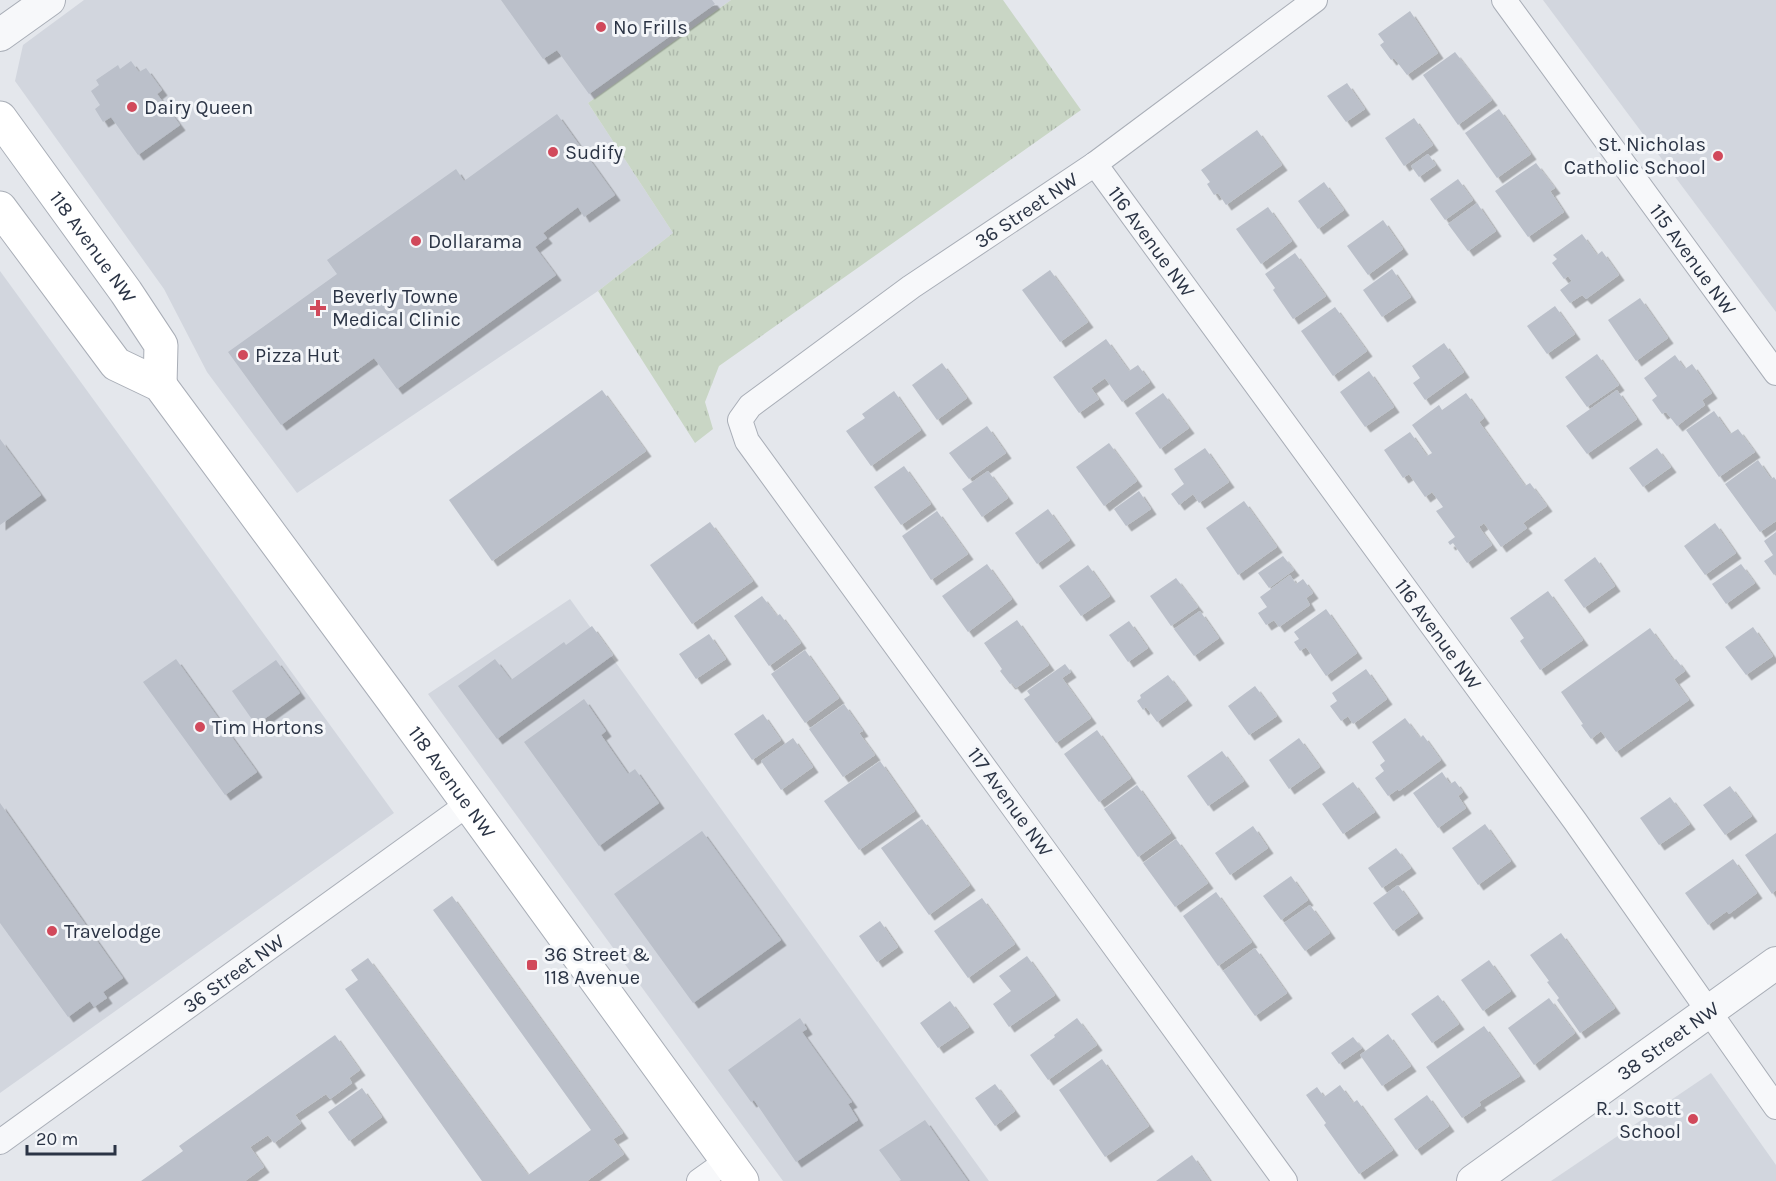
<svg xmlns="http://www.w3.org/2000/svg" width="1776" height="1181" font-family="Karla,sans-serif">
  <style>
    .built { fill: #d2d6de }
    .park { fill: url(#park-tufts) }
    .building { fill: #bbc0ca; filter: url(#shadow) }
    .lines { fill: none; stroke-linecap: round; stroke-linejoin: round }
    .minor-casing { stroke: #a9aeb7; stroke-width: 26 }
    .tertiary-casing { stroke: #a9aeb7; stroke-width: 34 }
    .secondary-casing { stroke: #a9aeb7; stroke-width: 35 }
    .minor { stroke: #f7f8fa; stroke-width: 24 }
    .tertiary { stroke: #f7f8fa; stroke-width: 32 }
    .secondary { stroke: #fff; stroke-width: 33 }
    .poi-dot { fill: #d1495b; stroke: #f4f6f9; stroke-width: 2 }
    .labels { text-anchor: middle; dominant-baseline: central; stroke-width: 6; stroke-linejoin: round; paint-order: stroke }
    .poi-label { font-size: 20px; fill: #2b3445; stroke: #f4f6f9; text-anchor: start }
    .street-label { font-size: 20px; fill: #2b3445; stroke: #f4f6f9 }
  </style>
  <defs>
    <pattern id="park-tufts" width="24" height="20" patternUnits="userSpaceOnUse" patternTransform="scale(1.5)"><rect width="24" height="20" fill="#c9d6c5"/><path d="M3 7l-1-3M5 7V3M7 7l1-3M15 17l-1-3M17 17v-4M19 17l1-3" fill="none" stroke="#adb8ab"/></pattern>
    <filter id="shadow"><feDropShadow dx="5.5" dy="5.5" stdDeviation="0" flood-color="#0004"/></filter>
  </defs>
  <rect width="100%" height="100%" fill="#e4e7ec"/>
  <g class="built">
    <path d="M84,0H731L588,103L673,233L598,291L297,493L207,372L164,289L15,81L23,45Z"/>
    <path d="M1543,0H1776V312Z"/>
    <path d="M0,271L394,813L0,1093Z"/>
    <path d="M570,599L989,1181H783L428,694Z"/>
    <path d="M1711,1073L1776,1165V1181H1551Z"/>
  </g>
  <path class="park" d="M731,0H1003L1081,110L719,366L705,402L713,429L695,443L598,291L673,233L588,103Z"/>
  <g class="building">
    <path d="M501,0H712L715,4L589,94L557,50L543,59Z"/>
    <path d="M1410,11L1438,53L1407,75L1394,58L1391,60L1380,45L1384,42L1378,34Z"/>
    <path d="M1455,52L1492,100L1458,125L1423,75Z"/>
    <path d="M131,61L139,72L146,68L162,90L157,94L180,125L138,155L111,117L103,122L95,109L100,105L91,91L99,85L96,80L118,65L120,69Z"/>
    <path d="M1347,83L1365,109L1346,122L1327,96Z"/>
    <path d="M1499,109L1531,154L1497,178L1465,133Z"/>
    <path d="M557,114L615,195L584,217L578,207L543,233L547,238L535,247L556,275L397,389L374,358L281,425L228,352L337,274L327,260L456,169L464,181Z"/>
    <path d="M1414,118L1433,145L1404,166L1385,138Z"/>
    <path d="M1257,130L1282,165L1226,205L1218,193L1214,195L1207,184L1210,182L1201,170Z"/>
    <path d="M1428,154L1436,165L1419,177L1411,166Z"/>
    <path d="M1536,163L1555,188L1550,191L1564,212L1528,237L1495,191Z"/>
    <path d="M1458,179L1473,200L1445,220L1430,199Z"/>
    <path d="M1324,182L1344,210L1318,229L1298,201Z"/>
    <path d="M1477,203L1496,231L1468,251L1448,224Z"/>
    <path d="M1268,207L1292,241L1261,264L1236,229Z"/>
    <path d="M1383,220L1403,249L1368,275L1347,246Z"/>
    <path d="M1582,234L1597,255L1602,251L1619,275L1586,299L1582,295L1570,303L1560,290L1572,281L1568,276L1564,279L1552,263L1557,259L1553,255Z"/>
    <path d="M1295,253L1326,296L1293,319L1273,290L1275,288L1265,274Z"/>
    <path d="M1392,269L1411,297L1382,317L1363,290Z"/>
    <path d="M1050,270L1088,322L1060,342L1022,290Z"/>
    <path d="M1640,298L1668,338L1636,361L1608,320Z"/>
    <path d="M1555,306L1575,334L1547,354L1527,326Z"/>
    <path d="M1335,307L1367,351L1333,376L1301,331Z"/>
    <path d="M1106,339L1129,371L1138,365L1150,382L1122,402L1105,378L1091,388L1099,399L1079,413L1053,377Z"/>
    <path d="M1444,343L1464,372L1425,400L1413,383L1420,378L1412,366Z"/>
    <path d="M1597,354L1619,385L1587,407L1565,377Z"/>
    <path d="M1675,355L1685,369L1692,364L1712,393L1702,400L1705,405L1677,426L1666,412L1662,414L1652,400L1657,396L1644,378Z"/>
    <path d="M942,363L967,398L937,420L912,385Z"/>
    <path d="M1369,371L1394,407L1365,427L1340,392Z"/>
    <path d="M602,390L646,451L492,561L449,500Z"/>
    <path d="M1617,390L1637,419L1587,454L1566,426Z"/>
    <path d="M894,391L921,430L871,466L846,431L865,418L862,414Z"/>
    <path d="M1163,393L1189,428L1160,449L1135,413Z"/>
    <path d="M1466,393L1484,418L1479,422L1525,486L1530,483L1547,506L1523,523L1527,528L1501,547L1484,523L1479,527L1492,545L1467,563L1453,543L1450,545L1448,542L1455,537L1436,511L1443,507L1432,492L1425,497L1409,474L1403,478L1384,450L1410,432L1427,456L1432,453L1412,425L1439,405L1442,410Z"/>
    <path d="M1714,411L1730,434L1738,429L1755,452L1719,477L1686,430Z"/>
    <path d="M987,426L1006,453L969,479L949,453Z"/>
    <path d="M0,439L41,495L0,525Z"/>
    <path d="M1109,443L1137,481L1104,506L1076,467Z"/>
    <path d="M1205,448L1229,482L1199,503L1193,494L1179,505L1171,494L1184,484L1174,469Z"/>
    <path d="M1657,448L1671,467L1643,487L1629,468Z"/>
    <path d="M1758,460L1771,479L1774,477L1776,480V521L1760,532L1725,484Z"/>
    <path d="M904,466L931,504L901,525L874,487Z"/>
    <path d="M988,471L1008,498L982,517L962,489Z"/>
    <path d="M1139,491L1151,509L1126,526L1114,509Z"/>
    <path d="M1244,501L1277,547L1238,575L1206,528Z"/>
    <path d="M1048,509L1070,540L1037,564L1015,533Z"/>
    <path d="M937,511L968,554L931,580L902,536Z"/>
    <path d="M710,522L753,581L692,624L650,565Z"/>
    <path d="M1715,523L1736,553L1705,575L1684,546Z"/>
    <path d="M1776,532V573L1774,575L1764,561L1773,555L1764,541Z"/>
    <path d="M1283,556L1294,570L1269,588L1258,573Z"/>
    <path d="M1595,557L1615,586L1584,608L1564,580Z"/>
    <path d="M987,564L1012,599L968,632L942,596Z"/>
    <path d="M1741,564L1755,583L1726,604L1712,584Z"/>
    <path d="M1088,565L1110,596L1081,616L1059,586Z"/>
    <path d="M1290,575L1296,584L1303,579L1313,593L1306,598L1310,605L1279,627L1274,620L1266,625L1258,613L1267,607L1260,597Z"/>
    <path d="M1176,578L1198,607L1171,626L1150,596Z"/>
    <path d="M1548,591L1583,640L1540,670L1520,641L1524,638L1510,618Z"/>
    <path d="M762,596L777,616L780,614L801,643L769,666L734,616Z"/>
    <path d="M1326,609L1357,653L1326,676L1306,647L1300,651L1294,642L1299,639L1294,632Z"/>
    <path d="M1200,611L1219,638L1194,656L1174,629Z"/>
    <path d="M1017,620L1049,665L1016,688L1012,683L1010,684L1000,671L1002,669L984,643Z"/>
    <path d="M1129,621L1148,648L1128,662L1109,635Z"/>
    <path d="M592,626L613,655L497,739L458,686L495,659L511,680L564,642L566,645Z"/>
    <path d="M1753,627L1773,656L1746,675L1725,647Z"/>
    <path d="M1650,628L1674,661L1676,659L1685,671L1674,679L1689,700L1616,752L1601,731L1591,739L1581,725L1583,724L1561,692Z"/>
    <path d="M709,634L726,659L696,679L679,654Z"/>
    <path d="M805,650L839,698L805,723L771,674Z"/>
    <path d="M176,659L257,772L225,795L143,682Z"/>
    <path d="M276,660L300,693L256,725L232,691Z"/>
    <path d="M1065,664L1071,672L1062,678L1091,718L1056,743L1024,699L1030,695L1027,691Z"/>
    <path d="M1366,669L1387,699L1353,724L1348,716L1341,721L1330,706L1337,701L1332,693Z"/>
    <path d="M1168,675L1187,700L1157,722L1146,707L1143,710L1137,701L1141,698L1140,695Z"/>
    <path d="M1255,686L1277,716L1249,735L1228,706Z"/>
    <path d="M584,699L606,731L601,735L628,774L635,769L659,803L599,846L524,742Z"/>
    <path d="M844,704L863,731L859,733L875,755L843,777L809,729Z"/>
    <path d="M763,714L781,740L752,760L734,734Z"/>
    <path d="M1405,718L1420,738L1423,735L1441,760L1399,791L1398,789L1388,796L1375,778L1384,771L1380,765L1385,761L1372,742Z"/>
    <path d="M1097,730L1131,778L1099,802L1064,754Z"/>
    <path d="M793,738L813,767L781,790L761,761Z"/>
    <path d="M1299,738L1320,767L1289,789L1269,760Z"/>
    <path d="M1222,751L1244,781L1208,806L1187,776Z"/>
    <path d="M880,761L915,811L859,850L824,801Z"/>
    <path d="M1442,772L1450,784L1455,781L1463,792L1458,796L1466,808L1438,828L1413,793Z"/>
    <path d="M1353,782L1375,812L1343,834L1322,804Z"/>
    <path d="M1137,785L1171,833L1138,857L1104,809Z"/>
    <path d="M1730,786L1752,816L1725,835L1703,805Z"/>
    <path d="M1670,797L1690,824L1659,845L1640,818Z"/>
    <path d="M0,803L123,978L103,992L107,998L94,1007L90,1001L68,1017L0,923Z"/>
    <path d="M922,819L970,885L929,915L881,848Z"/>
    <path d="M1485,824L1511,861L1478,885L1452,848Z"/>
    <path d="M1253,826L1268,848L1230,875L1215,853Z"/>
    <path d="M702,831L781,940L693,1003L614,894Z"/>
    <path d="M1776,833V890L1772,894L1745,855Z"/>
    <path d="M1176,839L1208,883L1175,907L1143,863Z"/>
    <path d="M1396,848L1411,868L1382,888L1368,868Z"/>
    <path d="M1733,859L1757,893L1729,914L1727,911L1708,925L1685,893Z"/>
    <path d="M1291,876L1308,900L1281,920L1263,896Z"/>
    <path d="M1398,885L1418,913L1393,931L1373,903Z"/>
    <path d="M1216,892L1252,942L1218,966L1183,916Z"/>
    <path d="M452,896L623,1133L613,1139L624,1154L587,1181H482L345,989L358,980L351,970L368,958L528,1175L591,1130L433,910Z"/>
    <path d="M982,898L1015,944L968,978L934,931Z"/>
    <path d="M1310,905L1330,933L1305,951L1284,923Z"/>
    <path d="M880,921L898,947L877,962L859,936Z"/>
    <path d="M1561,933L1615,1008L1580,1033L1557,1000L1559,998L1547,982L1549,981L1530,955Z"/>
    <path d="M1255,948L1287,993L1255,1016L1223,971Z"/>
    <path d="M1027,956L1055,995L1009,1027L993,1004L1011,991L999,976Z"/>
    <path d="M1489,960L1511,991L1483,1011L1461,980Z"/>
    <path d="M1438,995L1459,1024L1432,1043L1411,1014Z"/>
    <path d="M1549,998L1575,1033L1534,1065L1508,1028Z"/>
    <path d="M950,1001L969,1027L938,1048L920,1023Z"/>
    <path d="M800,1018L807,1029L802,1032L852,1102L848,1104L858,1120L796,1162L754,1100L751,1102L728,1070Z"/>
    <path d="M1077,1018L1097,1045L1048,1080L1030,1055L1055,1037L1054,1035Z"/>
    <path d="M1484,1026L1520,1076L1479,1102L1481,1105L1462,1118L1426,1067Z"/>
    <path d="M1388,1034L1411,1066L1382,1086L1360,1055Z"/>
    <path d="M335,1035L360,1070L349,1078L352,1083L330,1099L326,1094L295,1115L301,1123L274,1143L268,1135L250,1147L264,1167L245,1181H141L183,1151L179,1146Z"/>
    <path d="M1353,1037L1362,1048L1339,1064L1331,1053Z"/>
    <path d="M1102,1059L1149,1126L1105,1157L1059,1090Z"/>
    <path d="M995,1084L1015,1111L995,1126L975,1098Z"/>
    <path d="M1340,1085L1353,1103L1357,1100L1393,1150L1359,1174L1324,1125L1326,1123L1306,1095L1317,1087L1324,1097Z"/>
    <path d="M362,1088L382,1117L349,1141L328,1112Z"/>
    <path d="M1427,1095L1449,1126L1416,1150L1394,1119Z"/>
    <path d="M925,1120L968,1181H899L901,1180L879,1150Z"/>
    <path d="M1192,1155L1210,1181H1156Z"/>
  </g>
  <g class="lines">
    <defs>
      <g id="minor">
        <path id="s1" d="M1504,0L1776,373"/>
        <path id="s2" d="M1095,164L1575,821L1776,1107"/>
        <path id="s3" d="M0,1142L468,804"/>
        <path d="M699,1181L727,1161"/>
        <path id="s4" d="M1285,1181L747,441L740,420L750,406L911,287L1095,164L1315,0"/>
      </g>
      <g id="tertiary">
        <path d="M0,35L49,0"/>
        <path id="s5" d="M1473,1181L1776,963"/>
      </g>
      <g id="secondary">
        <path id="s6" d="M0,118L126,292L161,345L160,385"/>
        <path id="s7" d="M0,208L116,364L160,385L392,699L742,1181"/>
      </g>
    </defs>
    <use href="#minor" class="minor-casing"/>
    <use href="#tertiary" class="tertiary-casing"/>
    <use href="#secondary" class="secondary-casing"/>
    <use href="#minor" class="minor"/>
    <use href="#tertiary" class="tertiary"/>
    <use href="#secondary" class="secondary"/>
  </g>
  <g class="poi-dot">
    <circle cx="601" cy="27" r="6"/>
    <circle cx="132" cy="107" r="6"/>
    <circle cx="553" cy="152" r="6"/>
    <circle cx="1718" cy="156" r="6"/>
    <circle cx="416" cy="241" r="6"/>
    <path d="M315 299h6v6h6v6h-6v6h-6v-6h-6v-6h6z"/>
    <circle cx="243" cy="355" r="6"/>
    <circle cx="200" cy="727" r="6"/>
    <circle cx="52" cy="931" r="6"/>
    <rect x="526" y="959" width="12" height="12" rx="3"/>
    <circle cx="1693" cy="1119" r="6"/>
  </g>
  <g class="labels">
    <g class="poi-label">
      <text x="613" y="27">No Frills</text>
      <text x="144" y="107">Dairy Queen</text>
      <text x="1706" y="144" text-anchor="end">St. Nicholas<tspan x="1706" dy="23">Catholic School</tspan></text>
      <text x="565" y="152">Sudify</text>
      <text x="428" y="241">Dollarama</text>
      <text x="332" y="296">Beverly Towne<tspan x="332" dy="23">Medical Clinic</tspan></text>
      <text x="255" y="355">Pizza Hut</text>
      <text x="212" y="727">Tim Hortons</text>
      <text x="64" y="931">Travelodge</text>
      <text x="544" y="954">36 Street &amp;<tspan x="544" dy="23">118 Avenue</tspan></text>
      <text x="1681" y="1108" text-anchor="end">R. J. Scott<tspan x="1681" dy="23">School</tspan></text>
    </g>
    <g class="street-label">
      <text stroke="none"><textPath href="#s4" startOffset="1293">36 Street NW</textPath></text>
      <text stroke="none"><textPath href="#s2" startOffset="96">116 Avenue NW</textPath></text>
      <text stroke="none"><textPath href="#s6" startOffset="159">118 Avenue NW</textPath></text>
      <text stroke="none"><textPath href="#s1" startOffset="321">115 Avenue NW</textPath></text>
      <text stroke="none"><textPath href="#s2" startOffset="582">116 Avenue NW</textPath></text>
      <text stroke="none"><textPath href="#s7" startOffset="736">118 Avenue NW</textPath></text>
      <text transform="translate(1010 802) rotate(54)">117 Avenue NW</text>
      <text stroke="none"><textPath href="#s3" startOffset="288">36 Street NW</textPath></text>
      <text stroke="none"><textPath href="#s5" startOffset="240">38 Street NW</textPath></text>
    </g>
  </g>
  <path d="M27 1145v9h88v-9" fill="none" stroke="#2b3445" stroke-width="3"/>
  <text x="36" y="1145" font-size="18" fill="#2b3445" stroke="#f4f6f9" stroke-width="4.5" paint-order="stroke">20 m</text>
</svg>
